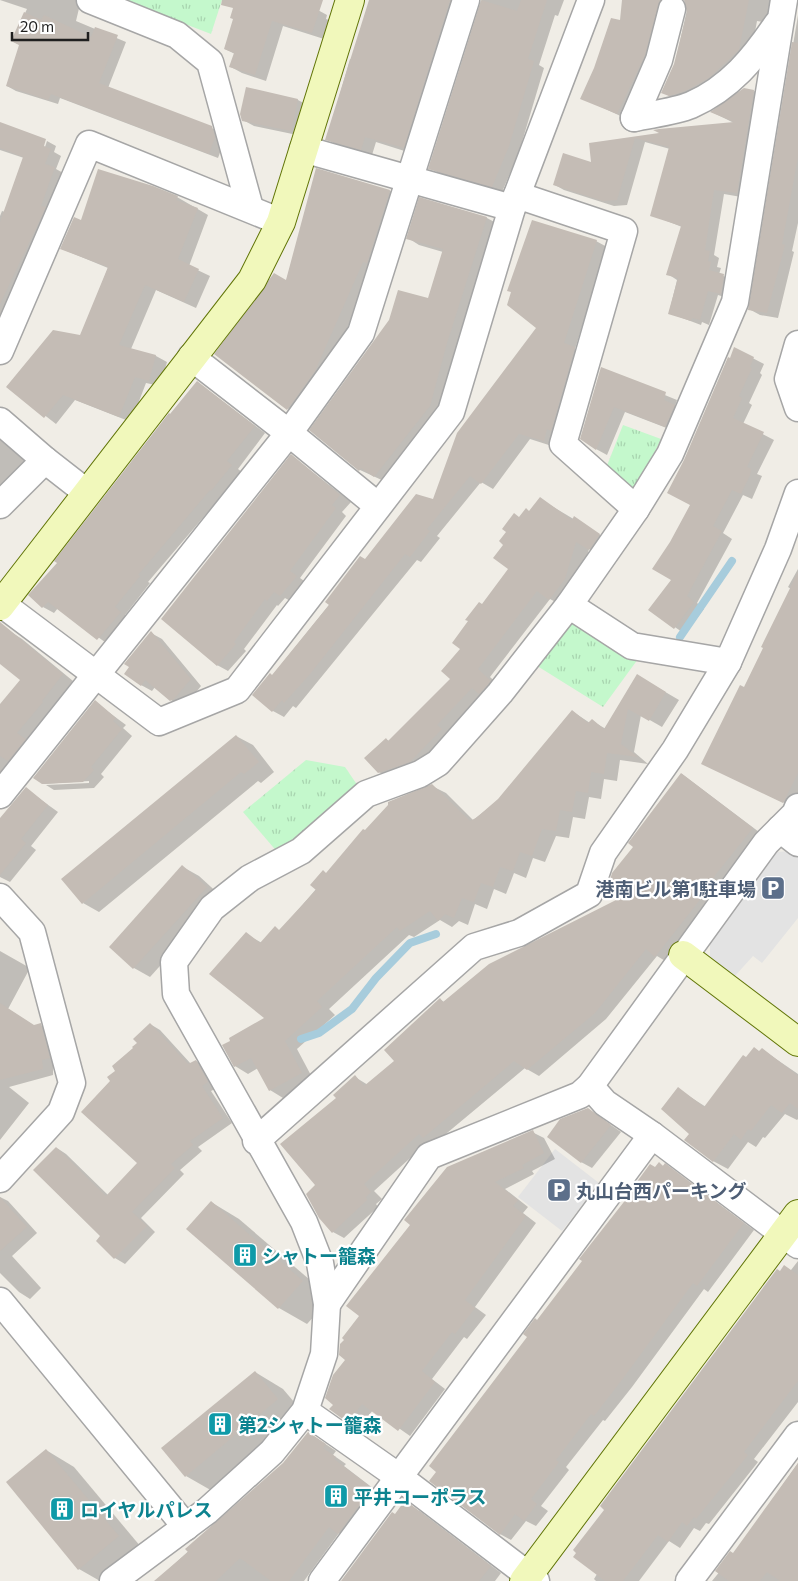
<svg xmlns="http://www.w3.org/2000/svg" width="798" height="1581" font-family="Commissioner,'Noto Sans JP',sans-serif">
  <style>
    .park { fill: url(#park-tufts) }
    .parking { fill: #e3e3e3 }
    .shadow { fill: #0003 }
    .lines { fill: none; stroke-linecap: round; stroke-linejoin: round }
    .stream { stroke: #a7ccdc; stroke-width: 8 }
    .building { fill: #c4bcb5 }
    .street-casing { stroke: #a6a6a6; stroke-width: 29 }
    .secondary-casing { stroke: #617507; stroke-width: 30 }
    .street { stroke: #fff; stroke-width: 26 }
    .secondary { stroke: #f1f8bb; stroke-width: 28 }
    .labels { text-anchor: middle; dominant-baseline: central; stroke-width: 4.5; stroke-linejoin: round; paint-order: stroke }
    .service-label { font-size: 19px; font-weight: bold; fill: #4e5e75; stroke: #fff; text-anchor: end }
    .culture-label { font-size: 19px; font-weight: bold; fill: #0d838f; stroke: #fff; text-anchor: start }
  </style>
  <defs>
    <pattern id="park-tufts" width="24" height="20" patternUnits="userSpaceOnUse" patternTransform="scale(1.25)"><rect width="24" height="20" fill="#c4f8cc"/><path d="M3 7l-1-3M5 7V3M7 7l1-3M15 17l-1-3M17 17v-4M19 17l1-3" fill="none" stroke="#a8d4af"/></pattern>
  </defs>
  <rect width="100%" height="100%" fill="#f0ede6"/>
  <g class="park">
    <path d="M123,0H222L211,34Z"/>
    <path d="M623,425L661,439L633,497L606,468Z"/>
    <path d="M571,618L638,659L603,707L534,664Z"/>
    <path d="M306,760L345,767L360,789L279,854L243,812Z"/>
  </g>
  <g class="parking">
    <path d="M791,851L798,857V918L762,963L753,956L734,977L710,957V940L776,852Z"/>
    <path d="M555,1149L599,1183L562,1231L518,1197Z"/>
  </g>
  <g class="shadow">
    <path d="M0,0H81L76,21L126,42L108,88L221,132L224,142L218,158L60,98L58,104L16,91L7,86L20,45L12,41L27,9Z"/>
    <path d="M237,0H292L316,9L327,15L326,19L329,20L324,39L283,26L266,81L242,73L231,67L235,54L225,49L235,20Z"/>
    <path d="M370,0H463L414,154L376,142L372,155L337,145L327,139L350,59L353,60Z"/>
    <path d="M482,0H564L558,16L555,15L539,65L544,68L519,152L502,192L441,174L430,168Z"/>
    <path d="M623,0H772L768,23L757,21L751,54L709,91L674,99L663,92L675,64L688,5L685,0H679L629,120L582,98L621,22Z"/>
    <path d="M798,15V223L792,251L794,252L778,318L760,315L749,309Z"/>
    <path d="M247,89L298,100L309,106L302,136L254,126L243,120Z"/>
    <path d="M754,91L764,97L747,198L724,194L714,255L719,258L717,267L721,268L719,274L734,281L731,299L718,295L709,325L702,322L701,325L669,313L677,280L668,274L682,227L652,215L670,149L645,142L627,205L614,206L564,190L555,185L593,163L590,144L736,124L712,112Z"/>
    <path d="M0,123L43,153L47,141L56,146L54,152L61,156L56,169L65,174L0,340V216L2,211L5,212L24,158L0,150Z"/>
    <path d="M317,170L390,191L401,197L374,267L326,377L298,416L216,354L286,282Z"/>
    <path d="M177,197L208,215L189,266L210,276L196,308L156,290L131,349L156,356L167,362L160,386L146,383L131,422L75,400L56,424L7,386L81,336L108,268L62,249L81,222Z"/>
    <path d="M420,199L487,218L498,224L441,412L386,482L360,470L311,430L429,299L443,252L419,245L408,238Z"/>
    <path d="M596,241L607,247L575,349L585,354L555,447L530,439L493,489L481,482L437,536L440,538L421,562L417,560L296,708L293,706L284,717L273,711L254,695L272,676L365,560L434,500L537,328Z"/>
    <path d="M735,349L764,364L760,373L762,375L749,403L752,405L743,424L774,440L757,474L762,476L752,499L743,495L723,533L732,539L697,603L704,609L685,634L650,610L673,580L671,543L692,505L685,461Z"/>
    <path d="M601,369L677,400L675,406L685,412L677,432L625,412L607,455L596,449Z"/>
    <path d="M198,383L265,433L238,469L242,472L148,582L150,583L125,615L131,619L109,645L58,608L54,613L43,607L59,563Z"/>
    <path d="M0,439L29,464L12,486L4,482L0,487Z"/>
    <path d="M292,456L351,502L342,512L346,516L300,578L307,583L292,602L285,598L278,606L277,605L244,649L246,651L228,671L217,665Z"/>
    <path d="M540,499L612,542L602,557L589,549L578,587L563,606L550,599L490,677L503,689L454,737L392,780L379,772L386,739L389,741L452,679L462,649L483,605L510,569L505,544L519,518L530,512Z"/>
    <path d="M798,569V802L795,808L703,764L745,689L791,589L788,587Z"/>
    <path d="M11,632L22,639L73,681L0,776V706L22,680L0,662V646Z"/>
    <path d="M151,633L162,639L201,686L186,705L182,707L171,700L155,687L152,691L141,685Z"/>
    <path d="M638,676L679,700L662,727L641,715L634,752L648,764L620,760L617,781L604,779L601,799L589,797L585,819L573,817L569,838L556,836L545,862L533,858L526,878L514,873L506,894L494,889L487,909L475,904L468,925L459,921L452,927L440,920L414,937L409,935L329,1009L335,1015L297,1049L314,1081L283,1098L270,1090L258,1068L248,1074L235,1066L224,1046L266,1018L246,934L262,943L280,931L365,832L432,786L446,793L473,820L499,800L572,711L590,723L592,721L606,729Z"/>
    <path d="M95,702L126,725L123,728L132,736L101,774L104,777L94,788L54,790L46,785L89,783V781L44,784L34,778Z"/>
    <path d="M236,736L253,745L274,772L261,783L258,781L99,912L83,903Z"/>
    <path d="M682,774L763,835L667,962L657,956L606,1019L539,1076L525,1068L435,1143L430,1140L374,1191L382,1199L376,1204L378,1207L344,1238L333,1232L317,1185L338,1098L355,1077L368,1085L396,1061L441,1000L444,1002L620,899L635,847Z"/>
    <path d="M26,789L58,812L31,846L36,850L10,882L0,877V827Z"/>
    <path d="M183,867L199,876L222,897L150,977L134,968L111,947Z"/>
    <path d="M0,951L30,968L8,1009L34,1026L40,1025L52,1031L60,1064L53,1066V1075L9,1087L29,1103L0,1140Z"/>
    <path d="M150,1024L160,1030L191,1064L196,1061L205,1067L217,1088L211,1091L232,1123L198,1147L202,1151L180,1170L184,1174L141,1218L155,1232L125,1264L115,1258L98,1241L102,1236L57,1148L66,1154L108,1195L139,1163L112,1081Z"/>
    <path d="M763,1050L798,1074V1119L797,1120L785,1114L765,1138L763,1137L756,1147L748,1142L728,1169L713,1161L691,1134L678,1089L706,1107L746,1058Z"/>
    <path d="M588,1109L621,1132L592,1168L581,1162Z"/>
    <path d="M532,1132L544,1138L555,1159L532,1171L534,1174L505,1189L528,1207L523,1213L536,1223L475,1307L486,1315L467,1339L464,1337L432,1379L445,1389L410,1436L373,1410L362,1424L358,1422L355,1425L344,1419L335,1404L327,1398Z"/>
    <path d="M665,1165L754,1230L708,1292L704,1289L632,1387L605,1421L603,1420L566,1467L569,1470L541,1506L548,1511L536,1526L526,1521L511,1540L500,1534L528,1337L656,1168Z"/>
    <path d="M0,1197L8,1201L37,1233L12,1256L41,1288L30,1299L19,1292L0,1273Z"/>
    <path d="M211,1202L239,1219L331,1298L307,1324L279,1308L188,1228Z"/>
    <path d="M798,1261V1402L754,1459L758,1462L709,1524L706,1523L700,1531L694,1528L680,1548L669,1541L639,1581H596L594,1579L781,1272L791,1270Z"/>
    <path d="M255,1372L283,1389L306,1416L214,1492L186,1476Z"/>
    <path d="M309,1433L336,1451L333,1455L346,1464L344,1466L378,1492L350,1539L339,1533L304,1581H156L284,1463Z"/>
    <path d="M46,1450L74,1467L146,1553L112,1581H100L79,1569Z"/>
    <path d="M798,1463V1581H712L734,1554Z"/>
    <path d="M404,1505L408,1508L410,1506L421,1512L501,1573L495,1581H342Z"/>
  </g>
  <g class="lines">
    <g class="stream">
      <path d="M680,637L732,561"/>
      <path d="M301,1039L319,1033L352,1009L376,978L410,943L436,934"/>
    </g>
  </g>
  <g class="building">
    <path d="M222,0H323L312,33L272,21L255,75L229,67L234,53L224,49L233,19L230,18L233,8L221,5Z"/>
    <path d="M369,0H450L404,148L365,137L361,150L325,140Z"/>
    <path d="M481,0L517,11L521,0H547L528,59L534,61L509,146L492,187L428,169Z"/>
    <path d="M622,0H660L645,55L617,114L580,99L594,68L611,18L620,20Z"/>
    <path d="M684,0H749L739,50L709,78L685,91L669,96L661,93L674,64L687,13Z"/>
    <path d="M24,12L41,20L44,15L91,37L95,27L118,35L99,83L212,126L215,137L209,154L51,94L48,100L6,86L19,45L11,41Z"/>
    <path d="M792,42L798,43V157L782,244L785,245L767,313L748,310Z"/>
    <path d="M246,87L298,99L291,131L242,121L240,114Z"/>
    <path d="M744,88L754,90L737,193L714,190L705,250L710,251L708,261L711,262L709,270L724,274L721,294L708,291L700,320L692,318L691,321L668,314L678,278L666,275L681,226L650,216L669,147L635,138L617,200L603,201L553,185L563,153L591,162L589,143L659,133L653,130L659,129L734,122L710,112Z"/>
    <path d="M0,122L46,139L44,146L51,149L45,164L55,167L41,206L46,207L0,304V222L23,157L0,148Z"/>
    <path d="M316,168L390,190L367,263L363,262L315,371L287,410L214,354L274,273L286,280Z"/>
    <path d="M98,169L153,186L178,196L176,200L198,208L178,259L199,269L184,302L145,285L119,345L156,355L149,381L135,377L119,417L63,395L44,418L6,387L53,330L80,335L108,267L60,249L74,217L81,220Z"/>
    <path d="M419,197L487,217L447,343L430,406L374,477L361,468L359,471L309,430L389,320L398,290L428,298L443,249L406,239Z"/>
    <path d="M532,220L597,240L564,343L575,347L551,431L547,429L544,441L519,434L481,484L470,476L427,529L430,531L410,557L405,554L310,674L284,703L282,700L272,712L252,695L270,673L272,675L329,605L325,602L360,556L365,559L416,494L433,499L457,433L536,328L507,305L511,292L507,291Z"/>
    <path d="M734,347L754,357L750,367L752,368L739,396L742,398L733,418L764,432L747,467L751,469L750,475L741,494L732,490L713,526L722,531L687,596L694,602L674,629L648,610L671,580L652,569L670,542L690,505L667,493L684,460L728,357L730,358Z"/>
    <path d="M601,367L666,392L664,400L675,405L665,427L614,407L596,450L580,439Z"/>
    <path d="M197,381L255,426L227,461L232,465L211,491L210,490L138,575L140,576L115,607L121,612L97,640L48,602L42,608L28,595L57,563L54,561L169,413L170,414Z"/>
    <path d="M291,454L340,495L332,505L336,508L290,571L297,576L280,596L274,592L267,601L265,599L234,642L236,644L217,666L161,619Z"/>
    <path d="M540,497L572,520L574,516L600,534L589,550L576,542L565,579L549,600L537,591L478,669L491,681L479,694L472,688L437,725L442,729L410,762L378,773L364,758L386,738L388,741L450,679L441,671L460,649L452,643L468,621L465,620L479,602L482,604L508,569L493,558L503,545L499,541L506,532L502,529L514,513L519,517L526,508L529,511Z"/>
    <path d="M798,572V773L783,803L701,764L740,685L744,687L763,648L761,647Z"/>
    <path d="M0,622L63,674L42,701L43,702L17,733L26,739L8,761L0,756V704L20,680L0,664Z"/>
    <path d="M151,631L191,679L174,699L170,701L145,680L141,686L124,674L129,667L124,664Z"/>
    <path d="M637,674L666,692L649,721L628,709L621,744L638,757L607,753L604,774L591,772L588,793L576,791L572,812L560,810L556,831L542,829L532,856L520,852L513,871L500,867L493,887L481,883L474,902L462,898L454,918L445,914L438,921L430,911L400,931L397,927L317,1001L322,1007L285,1041L302,1073L269,1091L251,1058L234,1067L222,1045L230,1041L229,1038L264,1018L209,974L246,932L260,943L275,926L279,930L316,890L310,885L323,870L326,873L363,829L365,830L388,805V802L432,784L470,821L476,818L498,799L572,710L588,723L592,719L604,729Z"/>
    <path d="M95,700L116,718L113,721L122,729L91,767L94,770L83,782L42,784L33,778Z"/>
    <path d="M236,735L259,762L244,774L241,772L82,904L61,879Z"/>
    <path d="M681,773L753,828L716,874L706,892L655,957L646,949L595,1013L527,1070L514,1061L423,1138L419,1134L364,1184L371,1192L366,1197L367,1200L332,1233L319,1218L306,1194L315,1185L280,1144L336,1098L333,1095L355,1075L364,1086L394,1061L384,1050L440,998L443,1002L489,964L618,899L607,890L612,882L610,880L612,873L633,847L628,843Z"/>
    <path d="M26,787L48,805L21,839L26,843L0,875V818Z"/>
    <path d="M182,865L207,887L133,969L109,947Z"/>
    <path d="M0,1003L34,1025L41,1023L50,1058L42,1060L43,1069L0,1080Z"/>
    <path d="M150,1023L188,1064L196,1060L208,1082L202,1086L223,1118L190,1141L193,1145L171,1164L175,1168L132,1212L147,1226L114,1259L96,1241L100,1236L33,1170L56,1147L106,1196L137,1163L81,1112L110,1081L107,1077L115,1071L112,1066L133,1048L132,1047L137,1043L133,1039Z"/>
    <path d="M754,1047L759,1051L762,1048L798,1076V1109L790,1103L782,1113L771,1105L751,1131L748,1129L741,1140L734,1134L713,1162L684,1140L689,1134L661,1109L678,1087L704,1107L743,1055L746,1057Z"/>
    <path d="M588,1108L611,1125L581,1163L547,1137L560,1119Z"/>
    <path d="M533,1130L544,1153L522,1165L524,1168L495,1182L518,1200L513,1206L526,1216L465,1300L475,1308L455,1334L452,1332L422,1371L435,1382L398,1431L362,1404L350,1419L347,1416L344,1420L329,1409L333,1405L325,1398L333,1375L345,1360L339,1355L340,1344L344,1340L342,1338L359,1316L346,1306L410,1225L404,1220L447,1167Z"/>
    <path d="M659,1162L663,1166L665,1163L744,1223L697,1286L693,1283L621,1381L594,1416L591,1414L556,1460L559,1462L531,1499L537,1504L524,1521L515,1514L500,1535L429,1481L436,1472L429,1466L527,1337L523,1334L535,1318L537,1320L582,1261L579,1259L638,1184L636,1183L650,1164L655,1167Z"/>
    <path d="M0,1197L27,1227L0,1251Z"/>
    <path d="M211,1201L303,1281L278,1309L186,1229Z"/>
    <path d="M784,1265L798,1275V1381L744,1452L748,1455L696,1519L694,1517L687,1526L682,1522L668,1542L658,1535L623,1581H605L573,1557L576,1553L573,1550L604,1510L600,1506L777,1269L780,1271Z"/>
    <path d="M255,1371L278,1399L185,1477L161,1448Z"/>
    <path d="M308,1432L326,1444L323,1448L336,1457L334,1459L368,1485L364,1490L368,1493L338,1534L329,1527L289,1581H271L240,1558L216,1581H154L188,1552L185,1549L283,1463Z"/>
    <path d="M46,1449L119,1536L78,1570L6,1482Z"/>
    <path d="M798,1463V1581H780L767,1572L760,1581H729L715,1571L730,1551L733,1553Z"/>
    <path d="M403,1503L407,1507L410,1504L491,1566L479,1581H341L392,1512L395,1514Z"/>
  </g>
  <g class="lines">
    <defs>
      <g id="street">
        <path d="M90,0L177,35L210,62L250,208"/>
        <path d="M634,118C652,114 674,112 691,105C730,88 754,58 777,24"/>
        <path d="M634,118L659,60L672,9"/>
        <path d="M303,149L512,208"/>
        <path d="M517,195L624,231L563,444L636,509"/>
        <path d="M798,344L788,379L798,408"/>
        <path d="M0,351L89,144L281,222"/>
        <path d="M191,357L289,433L378,506"/>
        <path d="M0,421L45,460L0,505"/>
        <path d="M45,460L86,492"/>
        <path d="M2,604L159,722L237,690L451,412L512,208L591,0"/>
        <path d="M569,605L632,646L728,662"/>
        <path d="M0,795L289,433L361,333L466,0"/>
        <path d="M780,829L798,843"/>
        <path d="M0,897L32,932L72,1083L61,1112L0,1179"/>
        <path d="M590,1086L605,1103L652,1135L798,1245"/>
        <path d="M256,1141L474,947L519,933L589,894L603,853L675,750L728,662L778,549L798,493"/>
        <path d="M0,1301L186,1527"/>
        <path d="M327,1304L429,1156L580,1095L590,1086L766,843L795,814L798,807"/>
        <path d="M305,1411L399,1477L536,1581"/>
        <path d="M113,1581L207,1511L272,1452L305,1411L324,1354L327,1304L320,1263L304,1222L176,994L174,962L212,908L250,878L301,851L366,794L420,774L438,763L500,693L569,605L636,509L670,454L735,302L784,0"/>
        <path d="M322,1581L652,1135"/>
        <path d="M689,1581L798,1435"/>
      </g>
      <g id="secondary">
        <path d="M0,606L252,280L281,222L350,0"/>
        <path d="M683,955L798,1042"/>
        <path d="M524,1581L798,1214"/>
      </g>
    </defs>
    <use href="#street" class="street-casing"/>
    <use href="#secondary" class="secondary-casing"/>
    <use href="#street" class="street"/>
    <use href="#secondary" class="secondary"/>
  </g>
  <defs>
    <symbol id="parking-square" viewBox="-11 -11 22 22"><rect x="-9" y="-9" width="18" height="18" rx="4" fill="#5c6f8a" stroke="#fff"/><path d="M-3.5-5.5H1a3.5 3.5 0 0 1 0 7H-1V5.5H-3.5ZM-1-3.4V-.6H.8a1.4 1.4 0 0 0 0-2.8Z" fill="#fff"/></symbol>
    <symbol id="building-square" viewBox="-11 -11 22 22"><rect x="-9" y="-9" width="18" height="18" rx="4" fill="#0f9aa8" stroke="#fff"/><path d="M-4-6H4V6H1V3H-1V6H-4ZM-2.5-4.3h1.7v1.8h-1.7ZM.8-4.3h1.7v1.8H.8ZM-2.5-1h1.7V.8h-1.7ZM.8-1h1.7V.8H.8Z" fill="#fff"/></symbol>
  </defs>
  <g fill-rule="evenodd">
    <use href="#parking-square" x="759" y="874" width="28" height="28"/>
    <use href="#parking-square" x="545" y="1176" width="28" height="28"/>
    <use href="#building-square" x="231" y="1241" width="28" height="28"/>
    <use href="#building-square" x="206" y="1410" width="28" height="28"/>
    <use href="#building-square" x="322" y="1482" width="28" height="28"/>
    <use href="#building-square" x="48" y="1495" width="28" height="28"/>
  </g>
  <g class="labels">
    <g class="service-label">
      <text x="756" y="888">港南ビル第1駐車場</text>
      <text x="576" y="1190" text-anchor="start">丸山台西パーキング</text>
    </g>
    <g class="culture-label">
      <text x="262" y="1255">シャトー籠森</text>
      <text x="238" y="1424">第2シャトー籠森</text>
      <text x="354" y="1496">平井コーポラス</text>
      <text x="80" y="1509">ロイヤルパレス</text>
    </g>
  </g>
  <path d="M12 32v8h76v-8" fill="none" stroke="#1f1f1f" stroke-width="2.5"/>
  <text x="20" y="32" font-size="15" fill="#1f1f1f" stroke="#ffffff" stroke-width="4" paint-order="stroke">20 m</text>
</svg>
